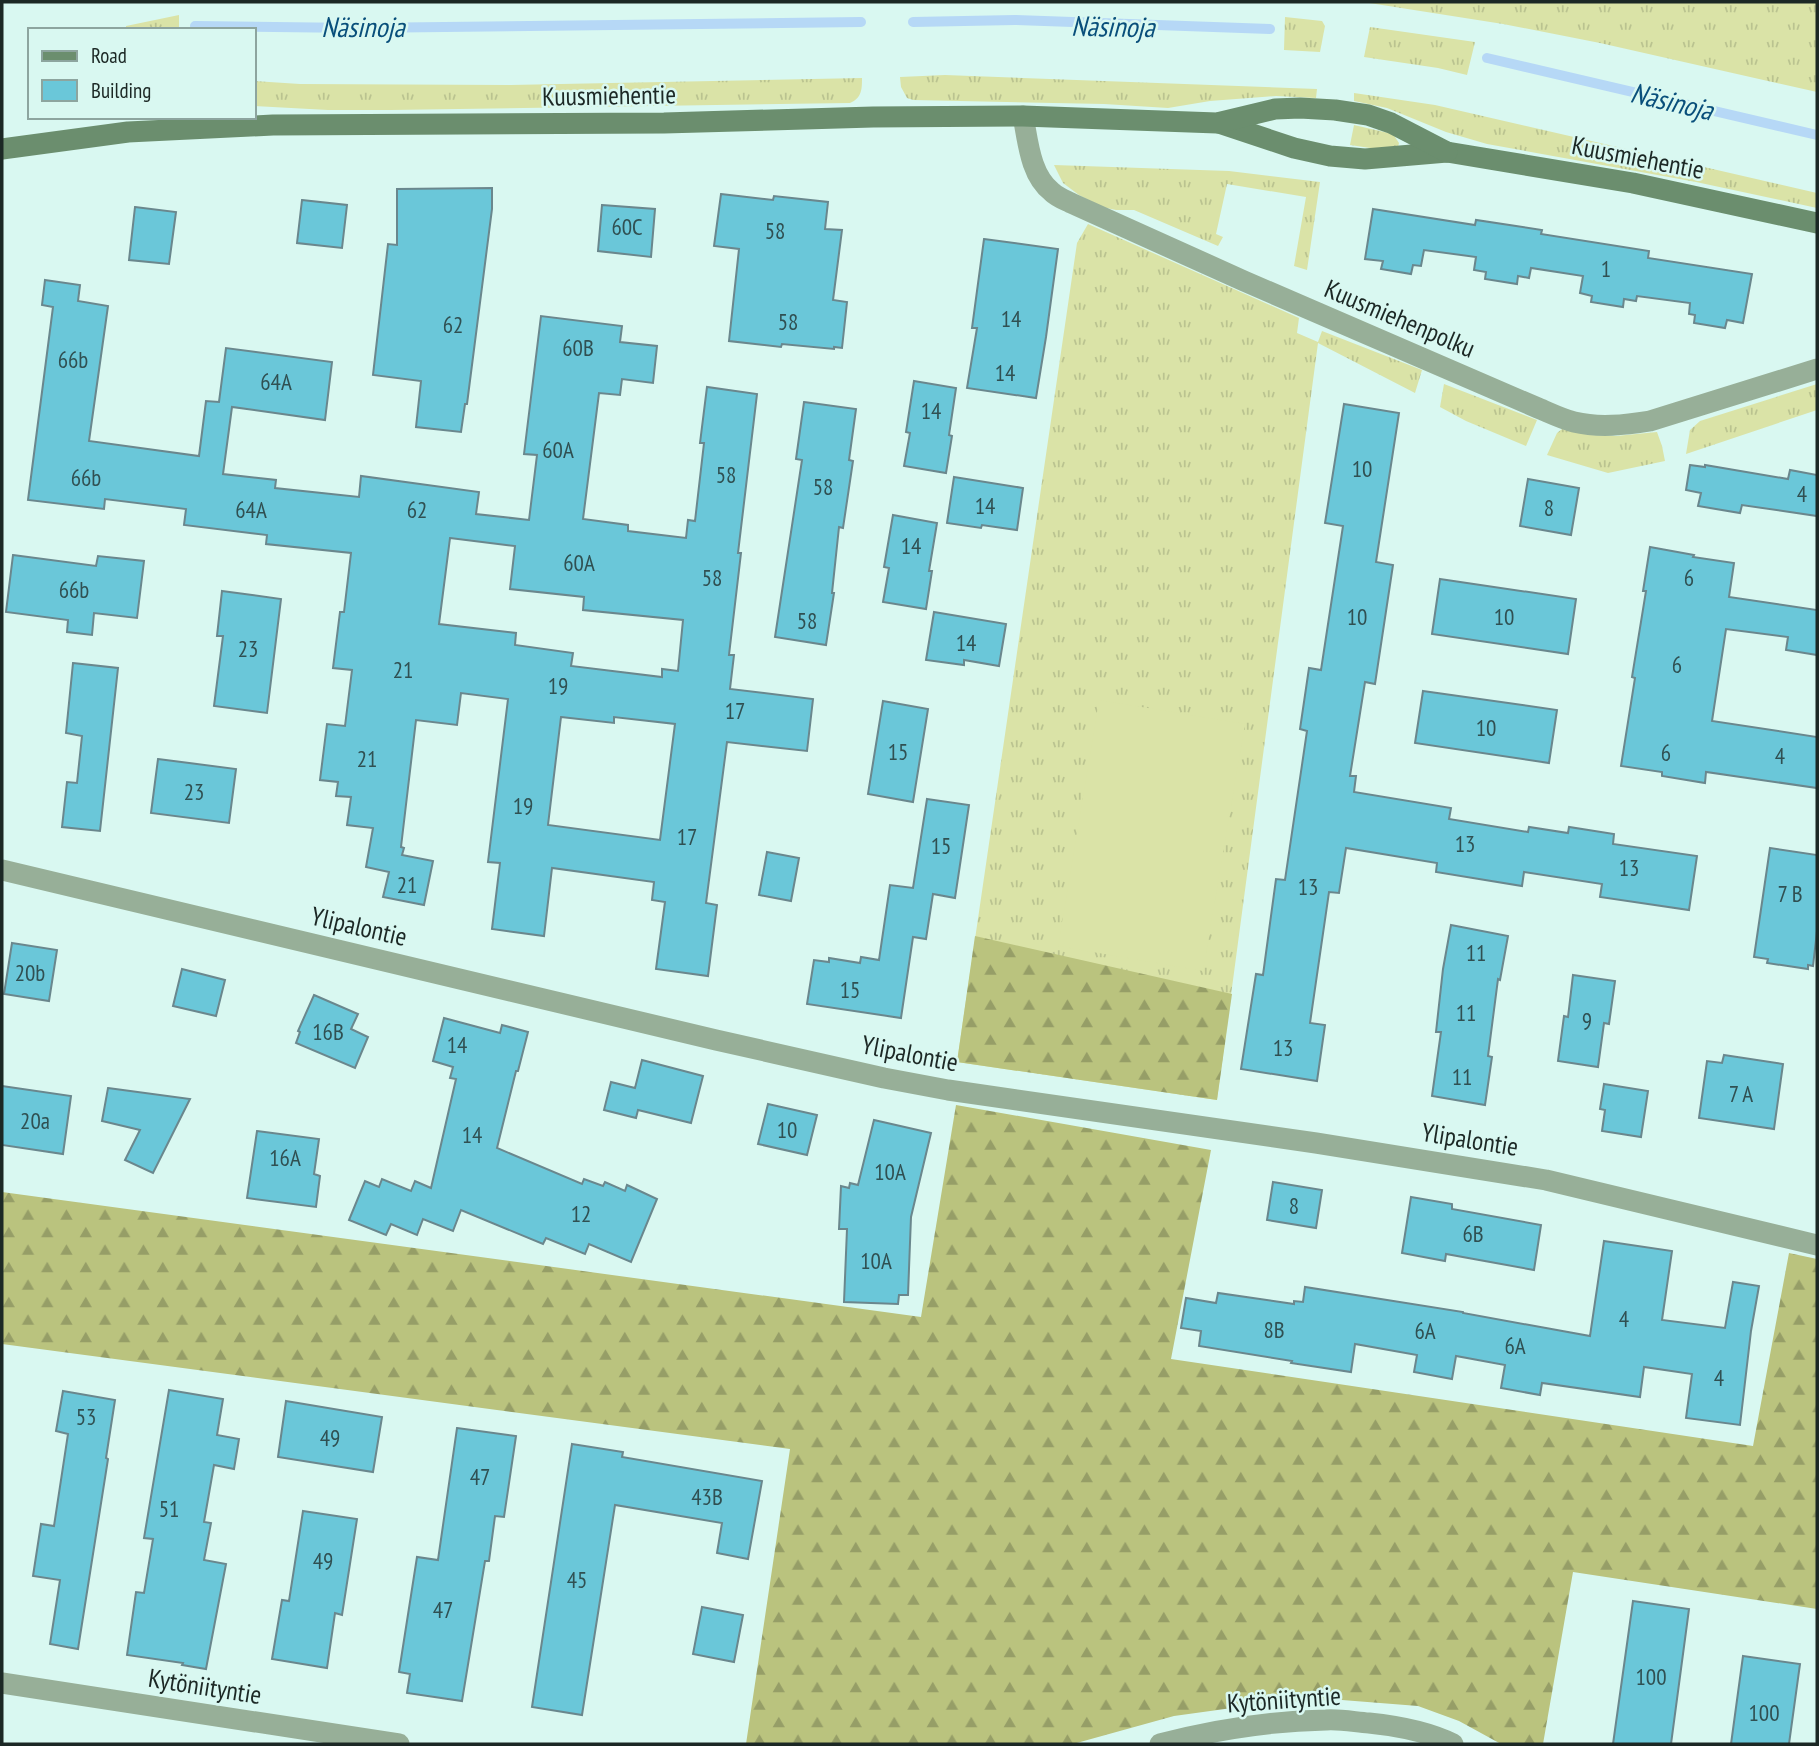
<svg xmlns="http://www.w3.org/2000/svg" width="1819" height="1746" font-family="'PT Sans Narrow',sans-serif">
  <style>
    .grass { fill: url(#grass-tufts) }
    .forest { fill: url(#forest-firs) }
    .pitch { fill: #dae3a7 }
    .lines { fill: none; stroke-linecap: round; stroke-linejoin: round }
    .stream { stroke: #b6d8f6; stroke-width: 10 }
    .building { fill: #6ac7d9; stroke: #6a878d; stroke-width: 2; fill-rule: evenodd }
    .street { stroke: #97af98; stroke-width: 21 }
    .secondary { stroke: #6b8e6e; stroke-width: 21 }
    .labels { text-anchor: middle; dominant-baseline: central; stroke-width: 5; stroke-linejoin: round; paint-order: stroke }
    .number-label { font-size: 23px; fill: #305052 }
    .street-label { font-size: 26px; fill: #1c2825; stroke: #d9f8f1 }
    .water-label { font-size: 28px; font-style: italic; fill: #094f7b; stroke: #d9f8f1 }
  </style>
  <defs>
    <pattern id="grass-tufts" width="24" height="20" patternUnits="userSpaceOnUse" patternTransform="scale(1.75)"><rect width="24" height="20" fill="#dae3a7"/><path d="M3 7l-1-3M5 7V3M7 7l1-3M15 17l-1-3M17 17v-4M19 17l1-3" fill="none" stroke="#bac390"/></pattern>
    <pattern id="forest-firs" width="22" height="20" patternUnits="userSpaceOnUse" patternTransform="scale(1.75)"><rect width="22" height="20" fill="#bac37e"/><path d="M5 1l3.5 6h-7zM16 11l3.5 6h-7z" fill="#969e67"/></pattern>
  </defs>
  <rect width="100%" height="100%" fill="#d9f8f1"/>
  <g class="grass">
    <path d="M1363,2H1817V92L1600,43L1503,24Z"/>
    <path d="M179,15V30H126V26Z"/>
    <path d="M1285,17L1322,21L1325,26L1320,52L1284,50Z"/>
    <path d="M1370,27L1475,42L1467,75L1438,68L1364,57Z"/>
    <path d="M945,75L1317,89L1316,98L1276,96L1210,101L1168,108L1104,104L913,100L907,98L901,87L900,77Z"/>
    <path d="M862,78C862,89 862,98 850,103L391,110H328L254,106V81L300,84L510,85Z"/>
    <path d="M1354,93L1435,105L1817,193V208L1696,182L1487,144L1446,132L1387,108L1354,101Z"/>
    <path d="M1354,125L1393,134L1399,143L1398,147L1377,149L1350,145Z"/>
    <path d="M1054,165L1229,171L1320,182L1307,270L1294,266L1306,197L1227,184L1216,234L1223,237L1218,246L1134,210H1116L1102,207L1079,195L1063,183Z"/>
    <path d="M1088,224L1299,318L1297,333L1318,342L1322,331L1422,370L1415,393L1318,343L1217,1100L957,1062L1077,243Z"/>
    <path d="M1444,384L1537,420L1526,446L1466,421L1440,407Z"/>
    <path d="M1817,384V410L1686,454L1690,430L1700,421Z"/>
    <path d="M1562,429L1590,435L1616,436L1657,432L1662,446L1665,461L1608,473L1547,455L1557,433Z"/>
  </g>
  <g class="forest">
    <path d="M975,936L1232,994L1217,1100L957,1062Z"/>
    <path d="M956,1105L1211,1150L1171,1359L1753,1446L1789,1253L1817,1259V1609L1573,1572L1543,1744H1501L1459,1721L1418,1706L1342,1700L1276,1702L1174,1716L1073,1744H746L790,1449L2,1344V1192L921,1317Z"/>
  </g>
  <path class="pitch" d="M1099,700L1245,724L1203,971L1058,946Z"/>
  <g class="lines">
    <g class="stream">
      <path d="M913,22L1015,20L1270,29"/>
      <path d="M195,26L357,28L861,22"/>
      <path d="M1487,58L1817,135"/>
    </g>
  </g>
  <g class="building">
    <path d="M492,188V209L467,404H465L461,432L416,427L421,381L373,375L388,244L397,245V189Z"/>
    <path d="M721,194L773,200L774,196L828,202L825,229L842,230L833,300L847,302L842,348L834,347V349L782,344L781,347L729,341L739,249L714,246Z"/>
    <path d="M302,200L347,205L342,248L297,243Z"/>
    <path d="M602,205L655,209L651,257L598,251Z"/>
    <path d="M135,207L176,212L169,264L129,260Z"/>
    <path d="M1373,209L1475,225L1476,220L1542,230L1541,234L1649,251L1648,258L1752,274L1743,323L1727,320L1725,328L1694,323L1695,315L1689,314L1690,303L1637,296L1636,301L1624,299L1623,307L1591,302L1592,296L1580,293L1583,276L1531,268L1529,278L1518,276L1517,284L1485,279L1486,272L1474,270L1476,257L1424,250L1421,266L1413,265L1411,274L1381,269L1383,261L1365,259Z"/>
    <path d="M984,239L1058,249L1046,337L1036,398L967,388L977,328H972Z"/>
    <path d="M45,280L80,285L78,301L108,306L89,441L199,456L206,401L219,402L226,348L332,362L325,420L232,407L223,474L276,480L275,488L359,497L361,476L479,492L476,514L529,520L537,455L524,454L541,316L622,326L620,342L657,346L653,383L622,379L620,395L599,393L583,519L628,525V531L686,538L688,520L695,521L704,443H700L707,387L757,394L738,553H741L729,655H734L730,689L813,699L807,751L727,742L706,903L717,905L708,976L656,969L665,902L652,900L654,882L552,868L544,936L492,929L500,863L488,862L508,699L461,693L457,725L416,720L401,847L404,848L402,855L433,861L424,905L383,897L389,872L366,867L373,828L347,825L351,797L336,796L338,782L320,780L327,724L345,726L352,670L333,668L340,612H344L351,553L266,544L267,535L184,525L186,509L105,499L104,509L28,500L53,307L42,305ZM450,538L515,546L510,589L584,597L583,610L683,620L678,671L662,669V677L571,666L573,653L515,645L516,633L439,624ZM561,717L614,723V717L675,724L660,840L548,825Z"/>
    <path d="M914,381L956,388L949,435L952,436L946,473L904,466L910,433L906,432Z"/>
    <path d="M804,402L856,409L849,460L853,461L843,528L839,527L832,593H834L826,645L775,637L802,460L796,459Z"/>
    <path d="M1344,404L1399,413L1376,562L1393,565L1375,684L1365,682L1350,776H1356L1354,792L1451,808L1449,819L1528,832L1529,827L1568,833L1569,827L1614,834L1613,844L1697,856L1689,910L1600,897L1602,884L1524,872L1522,886L1436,872L1437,863L1346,848L1339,893L1329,892L1310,1023L1325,1025L1317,1081L1241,1069L1256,974L1263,975L1276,879L1285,880L1307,731L1300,729L1309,668L1321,670L1343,526L1325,523Z"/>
    <path d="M1690,465L1705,467V465L1788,479L1790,470L1817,475V516L1742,505L1740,513L1698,506L1701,493L1686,490Z"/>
    <path d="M954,477L1023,488L1017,530L982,525L981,528L947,523Z"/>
    <path d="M1528,479L1579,488L1571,535L1520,526Z"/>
    <path d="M893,515L937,523L929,571H932L926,609L883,602L889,568L884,567Z"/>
    <path d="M1650,547L1694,555L1693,557L1734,563L1729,597L1817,610V655L1786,650L1788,637L1726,629L1712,721L1817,737V788L1706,772L1705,783L1662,776V772L1621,766L1635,678L1632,677L1646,591H1643Z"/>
    <path d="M13,555L96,566L98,556L144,561L137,618L94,613L92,635L67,632L68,620L6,612Z"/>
    <path d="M1440,579L1576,599L1568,654L1432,634Z"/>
    <path d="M222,591L281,599L267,713L214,706L223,636H217Z"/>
    <path d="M934,612L1006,624L999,666L964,660V665L926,660Z"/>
    <path d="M73,663L118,668L100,831L62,827L67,782L77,783L82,736L66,733Z"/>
    <path d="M1423,691L1557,710L1549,763L1415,743Z"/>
    <path d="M883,701L928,709L913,802L868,794Z"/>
    <path d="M158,759L236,769L229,823L151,813Z"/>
    <path d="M927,799L969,805L955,898L933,894L926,939L913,937L901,1018L807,1004L814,960L829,962V958L860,963L861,957L879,960L890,885L913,888Z"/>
    <path d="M1770,848L1817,855V931L1813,966L1808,965V969L1767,963L1768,959L1754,957Z"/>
    <path d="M767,852L799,858L791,901L759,895Z"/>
    <path d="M1451,925L1508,936L1500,980L1498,979L1488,1056L1492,1057L1485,1105L1432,1096L1441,1032H1436L1443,969Z"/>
    <path d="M12,943L57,950L49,1001L4,994Z"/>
    <path d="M182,969L225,980L216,1016L173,1006Z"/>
    <path d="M1573,975L1615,981L1609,1024L1604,1023L1598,1067L1558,1061L1564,1016L1568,1017Z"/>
    <path d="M314,995L358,1014L351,1029L368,1037L355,1068L296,1043L300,1032L298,1031Z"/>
    <path d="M444,1018L500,1033L502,1025L528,1032L518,1071H516L497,1148L582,1184L584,1179L603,1186L605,1182L625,1191L627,1185L657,1199L631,1262L589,1244L585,1254L546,1238L543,1244L461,1210L453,1231L423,1219L417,1235L391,1224L386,1235L349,1220L365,1181L379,1187L382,1179L411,1191L415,1181L431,1188L456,1079L450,1078L453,1067L433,1061Z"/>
    <path d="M1724,1055L1783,1064L1774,1129L1699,1118L1707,1061L1722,1063Z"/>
    <path d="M642,1060L703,1076L691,1123L638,1110L636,1118L604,1110L611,1082L635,1088Z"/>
    <path d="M1604,1084L1648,1091L1641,1137L1602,1131L1605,1110L1600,1109Z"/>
    <path d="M2,1086L71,1096L63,1154L2,1145Z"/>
    <path d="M108,1088L190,1099L153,1173L125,1160L140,1130L102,1121Z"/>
    <path d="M768,1104L817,1115L807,1155L758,1144Z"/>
    <path d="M874,1120L931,1133L911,1217L908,1295H899L898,1304L844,1302L847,1229H839L841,1186L849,1188L850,1183L858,1185Z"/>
    <path d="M257,1131L319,1139L314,1174L320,1176L316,1207L247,1198Z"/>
    <path d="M1273,1182L1322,1190L1316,1228L1267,1220Z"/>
    <path d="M1411,1197L1452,1204V1209L1541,1225L1534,1270L1446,1254L1445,1261L1402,1253Z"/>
    <path d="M1604,1241L1672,1251L1662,1320L1725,1328L1733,1282L1759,1286L1751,1331L1740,1425L1686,1418L1692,1374L1644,1367L1640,1397L1542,1383L1540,1395L1501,1388L1505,1365L1456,1356L1452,1379L1414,1372L1417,1355L1355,1344L1351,1372L1291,1363L1292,1361L1199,1346L1201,1331L1181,1328L1186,1298L1216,1303L1218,1293L1294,1304V1301L1303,1302L1305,1287L1463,1312V1313L1590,1336Z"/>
    <path d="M169,1390L223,1399L217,1435L239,1439L234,1469L214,1465L204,1522L211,1523L204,1560L226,1564L206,1669L182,1665L183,1663L127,1655L136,1592L144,1593L153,1539L144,1538Z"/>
    <path d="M63,1391L115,1400L106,1458L108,1459L78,1649L50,1644L60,1580L33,1576L41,1524L54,1526L68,1434L56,1431Z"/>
    <path d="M286,1401L382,1417L373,1472L278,1457Z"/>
    <path d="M457,1428L516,1436L504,1517L495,1516L489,1561H485L462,1701L407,1693L410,1674L399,1672L417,1557L438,1560Z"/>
    <path d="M572,1444L623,1452L622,1457L762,1481L748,1559L717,1553L722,1523L615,1505L582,1715L532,1707Z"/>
    <path d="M303,1511L357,1519L342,1615L335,1613L327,1668L272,1659L282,1600L289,1601Z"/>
    <path d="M1633,1601L1689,1609L1671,1744H1613Z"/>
    <path d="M702,1607L743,1615L734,1662L693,1654Z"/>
    <path d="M1743,1656L1800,1664L1789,1744H1731Z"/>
  </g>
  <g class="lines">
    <g class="street">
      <path d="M1023,116C1028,141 1030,175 1052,192C1057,197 1065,200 1071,203L1244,281L1538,408C1550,413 1562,419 1574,422C1599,428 1625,425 1650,421L1817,369"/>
      <path d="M2,870L716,1040L884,1078L948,1090L1316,1143L1546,1180L1817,1245"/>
      <path d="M2,1683L399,1744"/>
      <path d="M1160,1744C1214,1730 1270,1721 1326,1720C1340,1719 1355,1722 1369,1723C1398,1726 1427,1731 1453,1744"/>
    </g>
    <g class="secondary">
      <path d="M1219,123L1294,148L1330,156L1365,159L1447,152L1633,183L1817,223"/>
      <path d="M2,149L128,132L273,125L664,123L873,117L1023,116L1217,123L1275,109L1300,108L1335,110L1368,115L1391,123L1447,152"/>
    </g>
  </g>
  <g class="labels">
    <g class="number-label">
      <text x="627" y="226">60C</text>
      <text x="775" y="230">58</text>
      <text x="1606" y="268">1</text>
      <text x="1011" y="318">14</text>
      <text x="788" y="321">58</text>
      <text x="453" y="324">62</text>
      <text x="578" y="347">60B</text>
      <text x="73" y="359">66b</text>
      <text x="1005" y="372">14</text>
      <text x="276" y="381">64A</text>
      <text x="931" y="410">14</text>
      <text x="558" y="449">60A</text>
      <text x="1362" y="468">10</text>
      <text x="726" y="474">58</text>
      <text x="86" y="477">66b</text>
      <text x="823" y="486">58</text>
      <text x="1802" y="493">4</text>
      <text x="985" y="505">14</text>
      <text x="1549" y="507">8</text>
      <text x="251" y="509">64A</text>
      <text x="417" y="509">62</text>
      <text x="911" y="545">14</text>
      <text x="579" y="562">60A</text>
      <text x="712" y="577">58</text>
      <text x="1689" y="577">6</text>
      <text x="74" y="589">66b</text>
      <text x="1357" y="616">10</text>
      <text x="1504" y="616">10</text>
      <text x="807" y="620">58</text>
      <text x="966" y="642">14</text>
      <text x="248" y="648">23</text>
      <text x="1677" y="664">6</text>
      <text x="403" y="669">21</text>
      <text x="558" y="685">19</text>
      <text x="735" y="710">17</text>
      <text x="1486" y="727">10</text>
      <text x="898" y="751">15</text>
      <text x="1666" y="752">6</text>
      <text x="1780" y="755">4</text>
      <text x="367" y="758">21</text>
      <text x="194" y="791">23</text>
      <text x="523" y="805">19</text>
      <text x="687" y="836">17</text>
      <text x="1465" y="843">13</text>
      <text x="941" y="845">15</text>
      <text x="1629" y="867">13</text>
      <text x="407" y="884">21</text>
      <text x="1308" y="886">13</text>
      <text x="1790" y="893">7 B</text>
      <text x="1476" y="952">11</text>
      <text x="30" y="972">20b</text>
      <text x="850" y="989">15</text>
      <text x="1466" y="1012">11</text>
      <text x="1587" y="1020">9</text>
      <text x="328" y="1031">16B</text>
      <text x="457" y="1044">14</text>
      <text x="1283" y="1047">13</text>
      <text x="1462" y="1076">11</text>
      <text x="1741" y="1093">7 A</text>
      <text x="35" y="1120">20a</text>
      <text x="787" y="1129">10</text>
      <text x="472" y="1134">14</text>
      <text x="285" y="1157">16A</text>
      <text x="890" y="1171">10A</text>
      <text x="1294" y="1205">8</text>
      <text x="581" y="1213">12</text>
      <text x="1473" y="1233">6B</text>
      <text x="876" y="1260">10A</text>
      <text x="1624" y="1318">4</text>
      <text x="1274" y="1329">8B</text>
      <text x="1425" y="1330">6A</text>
      <text x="1515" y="1345">6A</text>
      <text x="1719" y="1377">4</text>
      <text x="86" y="1416">53</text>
      <text x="330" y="1437">49</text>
      <text x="480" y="1476">47</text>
      <text x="707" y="1496">43B</text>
      <text x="169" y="1508">51</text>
      <text x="323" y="1560">49</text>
      <text x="577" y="1579">45</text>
      <text x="443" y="1609">47</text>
      <text x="1651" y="1676">100</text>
      <text x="1764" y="1712">100</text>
    </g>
    <g class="street-label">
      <text transform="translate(609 95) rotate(-1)">Kuusmiehentie</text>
      <text transform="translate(1638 157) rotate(11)">Kuusmiehentie</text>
      <text transform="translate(1400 318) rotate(23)">Kuusmiehenpolku</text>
      <text transform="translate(359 926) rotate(13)">Ylipalontie</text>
      <text transform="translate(910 1053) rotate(11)">Ylipalontie</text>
      <text transform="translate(1470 1139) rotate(9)">Ylipalontie</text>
      <text transform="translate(205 1686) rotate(9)">Kytöniityntie</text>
      <text transform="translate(1284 1699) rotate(-4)">Kytöniityntie</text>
    </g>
    <g class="water-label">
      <text x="363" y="26">Näsinoja</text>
      <text transform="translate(1113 26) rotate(1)">Näsinoja</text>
      <text transform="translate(1672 101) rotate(13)">Näsinoja</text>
    </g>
  </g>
  <rect width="1819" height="1746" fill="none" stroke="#1c2825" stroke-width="7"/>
  <rect x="28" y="28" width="228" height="91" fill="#d9f8f1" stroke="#8da59f" stroke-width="2"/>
  <rect x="42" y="51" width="35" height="10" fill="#6b8e6e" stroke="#8da59f" stroke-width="2"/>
  <text x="91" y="63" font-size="21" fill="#1c2825">Road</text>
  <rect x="42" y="80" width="35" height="21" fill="#6ac7d9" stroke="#8da59f" stroke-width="2"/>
  <text x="91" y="98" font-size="21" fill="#1c2825">Building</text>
</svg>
